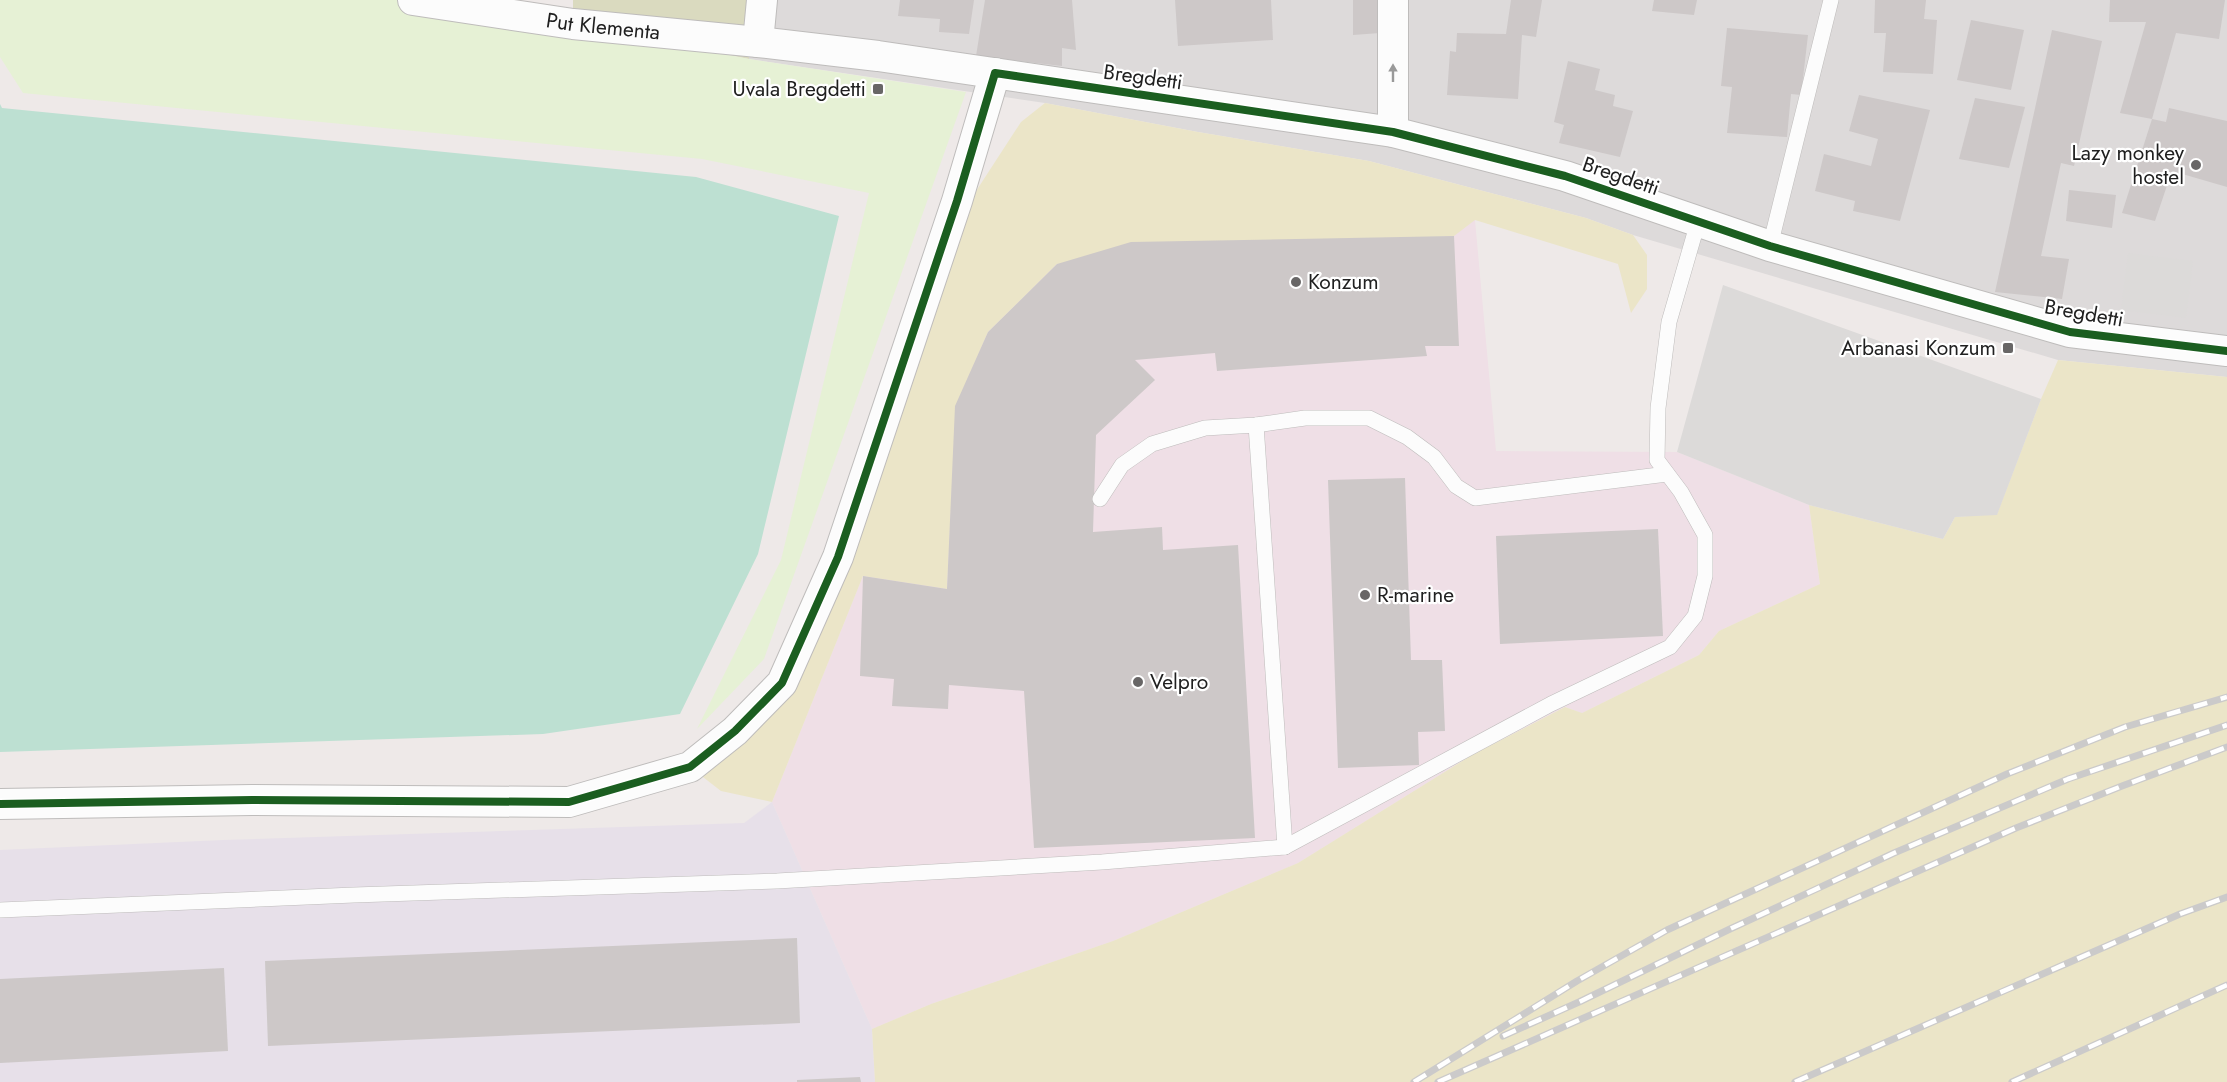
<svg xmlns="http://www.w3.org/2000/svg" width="2227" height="1082" font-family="Jost,sans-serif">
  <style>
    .residential { fill: #dddada }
    .commercial { fill: #efdfe6 }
    .industrial { fill: #e7e0e9 }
    .grass { fill: #ebe5c8 }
    .forest { fill: #dadabf }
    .park { fill: #e6f1d5 }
    .parking { fill: #dcdad9 }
    .water { fill: #bde0d2 }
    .building { fill: #cdc8c8 }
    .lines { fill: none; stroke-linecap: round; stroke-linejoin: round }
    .service-casing { stroke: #bebcbb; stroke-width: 16 }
    .minor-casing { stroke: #bebcbb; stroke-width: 32 }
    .service { stroke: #fcfcfc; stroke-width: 15 }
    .minor { stroke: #fcfcfc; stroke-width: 30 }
    .rail-casing { stroke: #cbcaca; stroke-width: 7 }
    .rail { stroke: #fff; stroke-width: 4.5; stroke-dasharray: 14; stroke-linecap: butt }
    .cycleway-casing { stroke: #fff; stroke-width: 11 }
    .cycleway { stroke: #1b5e20; stroke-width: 8 }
    .oneway { fill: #999 }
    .poi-dot { fill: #686666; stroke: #fff; stroke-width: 2 }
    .labels { text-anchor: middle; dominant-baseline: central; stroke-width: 4.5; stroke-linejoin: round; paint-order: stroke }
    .street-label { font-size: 21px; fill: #202020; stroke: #fff }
    .poi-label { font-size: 21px; fill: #202020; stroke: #fff; text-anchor: end }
  </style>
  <rect width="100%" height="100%" fill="#eee9e8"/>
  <path class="residential" d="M748,0H2227V377L2058,360L1633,235L1586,218L1369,161L1198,132L1045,103L749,59Z"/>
  <path class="commercial" d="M1475,220L1496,451L1677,452L1809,505L1820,584L1719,631L1699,655L1582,713L1565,707L1472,755L1298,863L1113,941L931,1004L872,1029L772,802L863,576L947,588L955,406L988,332L1057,264Z"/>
  <path class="industrial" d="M772,802L872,1029L875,1082H0V850L223,840L744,823Z"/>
  <g class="grass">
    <path d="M1045,103L1198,132L1369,161L1586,218L1633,235L1647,255V289L1631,313L1618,264L1475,220L1454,236L1057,264L988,332L956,406L947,589L863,576L772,802L721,791L690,767L782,683L943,242L1021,122Z"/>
    <path d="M2058,360L2227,377V1082H875L872,1029L931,1004L1113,941L1298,863L1472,755L1565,707L1582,713L1699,655L1719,631L1820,584L1809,505L1943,539L1955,517L1997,514L2041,399Z"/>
  </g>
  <path class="forest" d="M573,0H748L749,59L573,24Z"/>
  <path class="park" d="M0,0H413L573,24L749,59L966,92L764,659L697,729L781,560L869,193L702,159L23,93L0,57Z"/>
  <g class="parking">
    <path d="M2128,253L2193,261L2186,318L2121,310Z"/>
    <path d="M1723,285L2041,399L1997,515L1955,517L1943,539L1809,505L1677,452Z"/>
  </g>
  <path class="water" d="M0,104L2,108L696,177L839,216L758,554L680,714L543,734L0,752Z"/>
  <g class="building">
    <path d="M900,0H974L969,34L939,32L940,19L898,16Z"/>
    <path d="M985,0H1072L1076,50L1062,48V66L976,56Z"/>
    <path d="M1175,0H1271L1273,40L1178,46Z"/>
    <path d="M1353,0H1380V33L1353,35Z"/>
    <path d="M1511,0H1542L1536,37L1522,35L1518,99L1447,95L1450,51L1456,52L1457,33L1506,34Z"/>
    <path d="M1654,0H1697L1694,15L1652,11Z"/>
    <path d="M1875,0H1926L1924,19L1937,20L1933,74L1883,72L1886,33H1874Z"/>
    <path d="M2110,0H2225L2219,39L2176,33L2152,119L2120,113L2146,22H2109Z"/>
    <path d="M1971,20L2024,30L2011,90L1957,80Z"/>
    <path d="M1727,28L1808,35L1801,95L1791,94L1787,137L1727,133L1732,87L1721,86Z"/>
    <path d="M2052,30L2102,41L2074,166L2061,163L2041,256L2069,259L2062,299L1995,292Z"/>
    <path d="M1568,61L1600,69L1595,90L1615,95L1613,106L1633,111L1620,157L1559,143L1564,125L1554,122Z"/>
    <path d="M1859,95L1930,110L1900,221L1853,211L1855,201L1815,191L1824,154L1871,166L1878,139L1849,131Z"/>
    <path d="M1975,98L2025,107L2009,168L1959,159Z"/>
    <path d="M2169,108L2227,121V187L2172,171L2155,221L2122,213L2152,119L2166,122Z"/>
    <path d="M2069,190L2116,195L2112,228L2066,221Z"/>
    <path d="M1454,236L1459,346H1425L1427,356L1217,371L1215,353L1135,360L1155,380L1096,435L1093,532L1162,527L1163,550L1238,545L1255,838L1034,848L1024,691L949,685L948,709L892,706L894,679L860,676L863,576L947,589L955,406L988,332L1057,264L1131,242Z"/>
    <path d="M1405,478L1411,660H1442L1445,731L1418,732L1419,765L1338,768L1328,480Z"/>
    <path d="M1658,529L1663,636L1500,644L1496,536Z"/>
    <path d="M797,938L800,1023L268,1046L265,961Z"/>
    <path d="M224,968L228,1051L0,1063V979Z"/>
    <path d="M860,1077L861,1082H797V1080Z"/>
  </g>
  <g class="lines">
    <defs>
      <g id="service">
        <path d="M1770,246L1831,0"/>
        <path d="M1256,425L1285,847"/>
        <path d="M1100,499L1122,465L1152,444L1205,428L1256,425L1305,418H1369L1407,437L1434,457L1456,486L1475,498L1667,474"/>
        <path d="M0,910L354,895L777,881L1102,862L1285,847L1551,704L1670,647L1695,616L1705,576V535L1681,492L1657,460L1658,408L1669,322L1698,222"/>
      </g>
      <g id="minor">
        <path id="s1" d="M413,0L573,24L758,42L878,56L1393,132L1565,176L1770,246L2070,332L2227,351"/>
        <path d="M758,42L762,0"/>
        <path d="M1393,132V0"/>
        <path d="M0,804L252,800L569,802L690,767L735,731L782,683L838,557L957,201L995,73"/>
      </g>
    </defs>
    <use href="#service" class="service-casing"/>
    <use href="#minor" class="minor-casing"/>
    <use href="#service" class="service"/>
    <use href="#minor" class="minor"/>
    <defs>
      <g id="rail">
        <path d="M1503,1036L1579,1002L1730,929L1894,853L2068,779L2227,725"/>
        <path d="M1414,1082L1577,981L1667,930L2007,774L2125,727L2227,697"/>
        <path d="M1438,1082L2016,828L2122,786L2227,747"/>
        <path d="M1795,1082L2180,914L2227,897"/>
        <path d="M2012,1082L2227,985"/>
      </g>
    </defs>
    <use href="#rail" class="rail-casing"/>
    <use href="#rail" class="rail"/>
    <defs>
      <path id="cycleway" d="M0,804L252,800L569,802L690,767L735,731L782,683L838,557L957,201L995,73L1393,132L1565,176L1770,246L2070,332L2227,351"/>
    </defs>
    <use href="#cycleway" class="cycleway-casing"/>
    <use href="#cycleway" class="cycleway"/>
  </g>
  <defs><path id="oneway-solid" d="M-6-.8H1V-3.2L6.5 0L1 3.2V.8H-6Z" transform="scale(1.5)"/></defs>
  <use class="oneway" href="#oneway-solid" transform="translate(1393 73) rotate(-90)"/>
  <g class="poi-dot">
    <rect x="872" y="83" width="12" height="12" rx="3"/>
    <circle cx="2196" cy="165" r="6"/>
    <circle cx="1296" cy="282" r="6"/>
    <rect x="2002" y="342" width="12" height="12" rx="3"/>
    <circle cx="1365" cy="595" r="6"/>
    <circle cx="1138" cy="682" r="6"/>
  </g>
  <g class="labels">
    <g class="street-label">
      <text stroke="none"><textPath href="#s1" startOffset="192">Put Klementa</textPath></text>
      <text transform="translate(1143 77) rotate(8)">Bregdetti</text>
      <text transform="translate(1621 176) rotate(19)">Bregdetti</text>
      <text transform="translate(2084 313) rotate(10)">Bregdetti</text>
    </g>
    <g class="poi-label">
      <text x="866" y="89">Uvala Bregdetti</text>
      <text x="2184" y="153">Lazy monkey<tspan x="2184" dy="24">hostel</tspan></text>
      <text x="1308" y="282" text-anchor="start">Konzum</text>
      <text x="1996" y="348">Arbanasi Konzum</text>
      <text x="1377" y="595" text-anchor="start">R-marine</text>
      <text x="1150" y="682" text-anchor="start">Velpro</text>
    </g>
  </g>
</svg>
